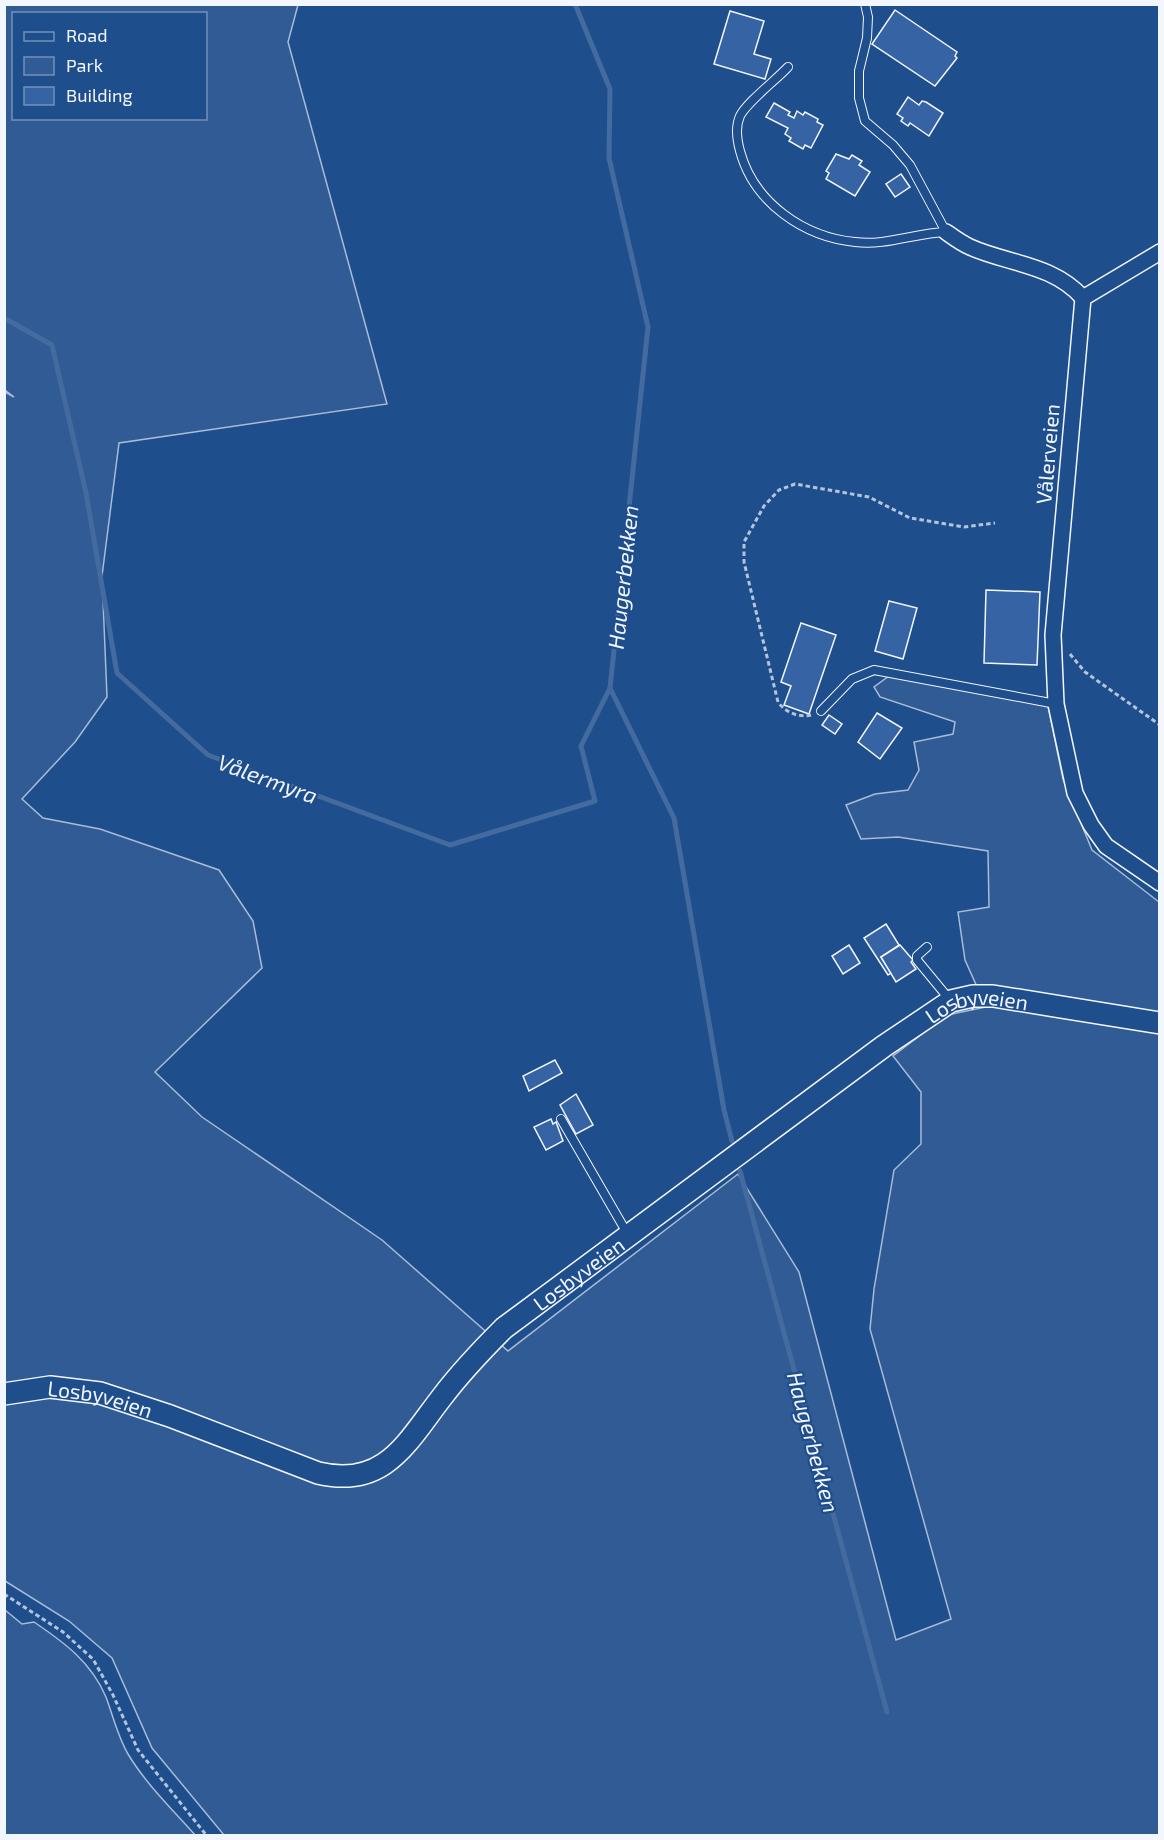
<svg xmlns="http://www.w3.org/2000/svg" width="1164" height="1840" font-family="'Exo 2',sans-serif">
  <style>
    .green { fill: #305b95; stroke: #a8bbd7; stroke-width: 1.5; fill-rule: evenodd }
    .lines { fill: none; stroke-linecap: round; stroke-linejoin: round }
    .stream { stroke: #446ba0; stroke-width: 5 }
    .building { fill: #3563a3; stroke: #f2f6ff; stroke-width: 1.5 }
    .service-casing { stroke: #f2f6ff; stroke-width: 10 }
    .minor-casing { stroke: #f2f6ff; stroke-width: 18 }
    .secondary-casing { stroke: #f2f6ff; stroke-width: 24 }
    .path { stroke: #b3c4dc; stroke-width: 3; stroke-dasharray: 4.5 3; stroke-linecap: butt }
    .service { stroke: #1f4e8c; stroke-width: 8 }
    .minor { stroke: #1f4e8c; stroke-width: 15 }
    .secondary { stroke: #1f4e8c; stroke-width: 21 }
    .labels { text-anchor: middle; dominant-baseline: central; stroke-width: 4.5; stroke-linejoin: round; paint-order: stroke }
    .street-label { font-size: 21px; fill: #f2f6ff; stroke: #1f4e8c }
    .water-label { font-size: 22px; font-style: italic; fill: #f2f6ff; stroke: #1f4e8c }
  </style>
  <rect width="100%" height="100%" fill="#1f4e8c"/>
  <g class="green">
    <path d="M5,5H298L288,42L387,404L119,443L102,576L107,697L75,742L22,799L43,818L100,829L219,870L253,921L262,968L155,1072L202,1117L382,1240L508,1351L738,1174L799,1272L896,1640L951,1619L870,1329L874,1289L894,1170L921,1144V1092L893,1056L947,1015L986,1007L965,960L958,912L989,907L988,851L898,837L861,839L846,805L875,794L908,790L919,770L914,742L953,734L955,722L880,697L874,687L893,673L1048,706L1063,779L1092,850L1159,902V1835H224L152,1748L112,1658L69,1621L5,1581V392L14,397L5,390ZM14,14H206V118H14Z"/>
    <path d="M5,1610L22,1624L34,1622C65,1643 91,1662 106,1697C113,1716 118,1737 128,1754C146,1784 172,1809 195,1835H5Z"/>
  </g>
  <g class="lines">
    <g class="stream">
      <path d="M575,4L610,89L609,158L648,327L610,688L674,818L724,1110L732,1141"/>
      <path d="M4,318L52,345L86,493L117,673L208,755L450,845L595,801L581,746L610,688"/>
      <path d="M740,1171L887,1712"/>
    </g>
  </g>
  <g class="building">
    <path d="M895,10L957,52L955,56L957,58L935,86L872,44Z"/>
    <path d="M730,11L764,21L754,54L771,59L765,79L714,64Z"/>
    <path d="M908,97L919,105L922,101L926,102L943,113L929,136L910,123L908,126L901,121L903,118L897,114Z"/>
    <path d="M774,103L790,112L788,115L794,118L797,111L803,115L805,112L818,119L817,122L823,125L811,148L805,145L803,149L789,141L791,138L785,134L788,128L766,117Z"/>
    <path d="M836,154L849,159L852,155L862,161L859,165L870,172L855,196L826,179L829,173L826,171Z"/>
    <path d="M901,174L910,187L895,197L886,184Z"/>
    <path d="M986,590L1040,592L1037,665L984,663Z"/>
    <path d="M889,601L917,608L903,659L875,651Z"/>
    <path d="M801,623L836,635L809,714L784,705L791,686L781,682Z"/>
    <path d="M877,713L902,728L880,759L858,742Z"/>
    <path d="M829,715L842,724L835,734L822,725Z"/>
    <path d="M886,924L899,945L881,957L891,973L888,975L864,938Z"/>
    <path d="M849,945L860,963L843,974L832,956Z"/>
    <path d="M900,945L913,960L911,962L916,969L896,982L881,957Z"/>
    <path d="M555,1060L562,1073L529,1091L523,1076Z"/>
    <path d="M576,1094L593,1125L576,1134L560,1105Z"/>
    <path d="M551,1119L553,1124L556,1122L563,1141L546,1150L534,1127Z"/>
  </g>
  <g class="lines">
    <defs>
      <g id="service">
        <path d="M788,67C776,80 747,102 740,116C735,127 737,140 740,151C754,203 804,237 855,242C886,246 915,233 946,232L910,165L893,145L865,121L859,98V71L867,38L868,17L865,4"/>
        <path d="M821,711L852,679L874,670L1056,704"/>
        <path d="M927,947L917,956V960L950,1000"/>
        <path d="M561,1119L627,1233"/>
      </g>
      <g id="minor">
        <path d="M946,232C953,237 961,243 970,247C1008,264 1053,264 1083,298"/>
        <path d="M1160,252L1083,298L1053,635L1056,704L1075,793L1091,825L1106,846L1160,883"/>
      </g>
      <g id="secondary">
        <path id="s1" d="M4,1394L50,1387L100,1393L170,1416L318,1473C385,1489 407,1442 442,1397C461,1372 482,1350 504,1328L884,1046L951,1001L973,996H993L1160,1023"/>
      </g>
    </defs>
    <use href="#service" class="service-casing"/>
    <use href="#minor" class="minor-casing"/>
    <use href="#secondary" class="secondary-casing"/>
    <g class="path">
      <path d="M1070,654L1085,672L1160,725"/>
      <path d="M811,715C798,718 785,712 778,702L744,562V542L764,506L779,490L795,484L869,497L910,518L964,527L995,523"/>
      <path d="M4,1594L63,1632L93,1659L113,1695L138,1750L207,1836"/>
    </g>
    <use href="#service" class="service"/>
    <use href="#minor" class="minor"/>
    <use href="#secondary" class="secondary"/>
  </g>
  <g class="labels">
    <g class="street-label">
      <text transform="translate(1047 454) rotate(-85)">Vålerveien</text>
      <text stroke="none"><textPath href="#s1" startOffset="1158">Losbyveien</textPath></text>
      <text stroke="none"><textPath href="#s1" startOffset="672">Losbyveien</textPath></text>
      <text stroke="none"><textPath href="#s1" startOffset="98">Losbyveien</textPath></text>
    </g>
    <g class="water-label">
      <text transform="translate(622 577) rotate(-84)">Haugerbekken</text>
      <text transform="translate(268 778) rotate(20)">Vålermyra</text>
      <text transform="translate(814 1442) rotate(75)">Haugerbekken</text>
    </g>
  </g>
  <rect width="1164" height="1840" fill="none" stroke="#f2f6ff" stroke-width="12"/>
  <rect x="12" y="12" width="195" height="108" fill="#1f4e8c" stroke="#7391ba" stroke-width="1.5"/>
  <rect x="24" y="32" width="30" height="9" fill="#1f4e8c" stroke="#7391ba" stroke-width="1.5"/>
  <text x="66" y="42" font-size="18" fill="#f2f6ff">Road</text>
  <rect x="24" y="57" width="30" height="18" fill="#305b95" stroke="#7391ba" stroke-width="1.5"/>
  <text x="66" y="72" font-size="18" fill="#f2f6ff">Park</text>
  <rect x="24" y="87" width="30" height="18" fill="#3563a3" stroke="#7391ba" stroke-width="1.5"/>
  <text x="66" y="102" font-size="18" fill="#f2f6ff">Building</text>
</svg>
